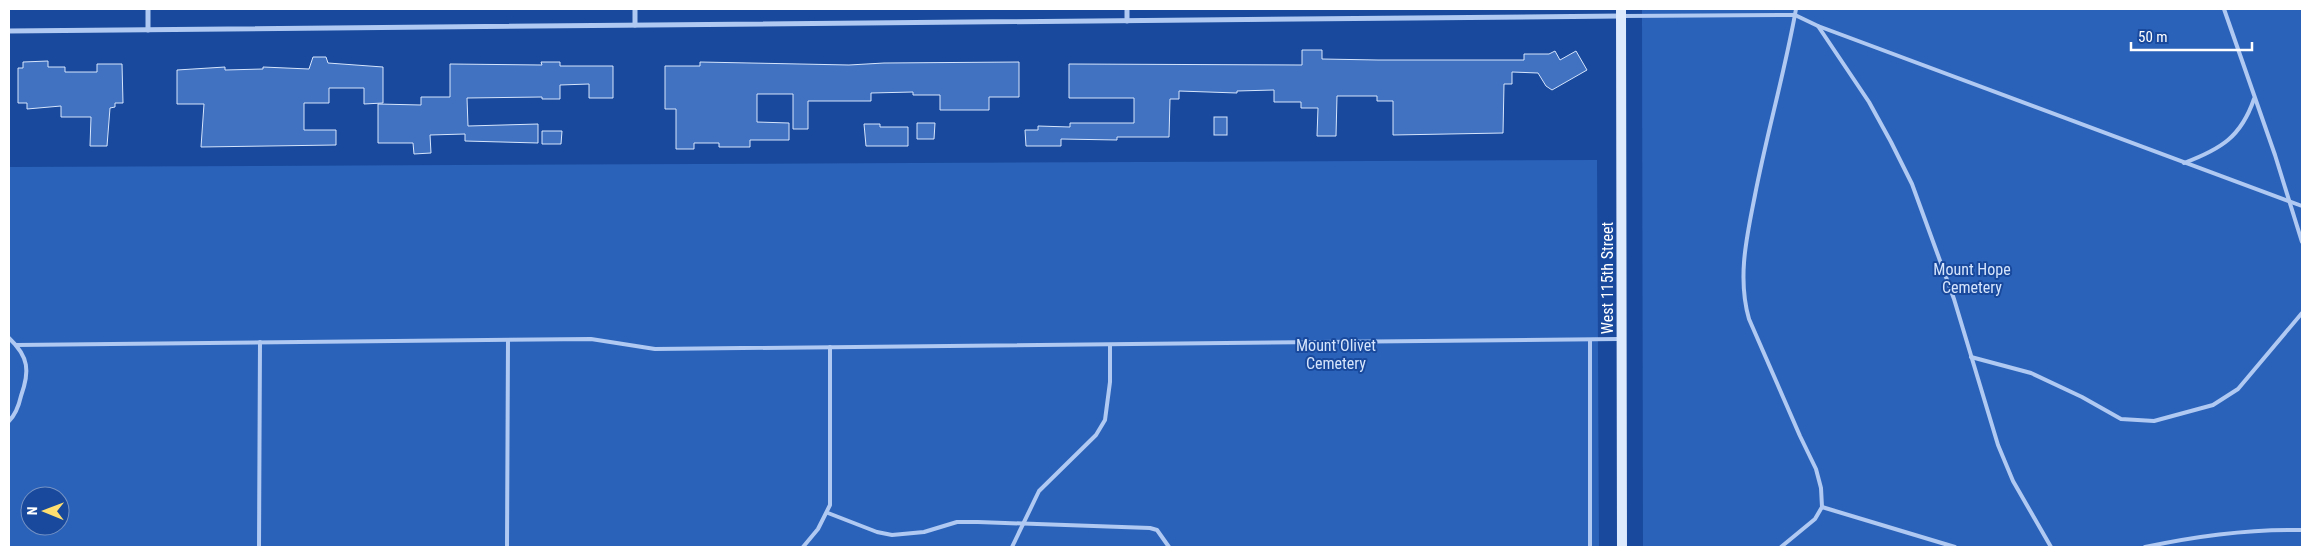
<svg xmlns="http://www.w3.org/2000/svg" width="2311" height="556" font-family="'Roboto Condensed',sans-serif">
  <style>
    .green { fill: #2b62b9; fill-rule: evenodd }
    .building { fill: #4172c2; stroke: #d6e5fc }
    .lines { fill: none; stroke-linecap: round; stroke-linejoin: round }
    .lane { stroke: #afc9f2; stroke-width: 4 }
    .street { stroke: #afc9f2; stroke-width: 5 }
    .secondary { stroke: #dde9fc; stroke-width: 10 }
    .labels { text-anchor: middle; dominant-baseline: central; stroke-width: 4; stroke-linejoin: round; paint-order: stroke }
    .park-label { font-size: 16px; fill: #d6e5fc; stroke: #18499c }
    .street-label { font-size: 16px; fill: #fff; stroke: #18499c }
  </style>
  <rect width="100%" height="100%" fill="#18499c"/>
  <g class="green">
    <path d="M1642,9H2302V547H1643Z"/>
    <path d="M1597,160L1599,547H9V167ZM30,496H60V526H30Z"/>
  </g>
  <g class="building">
    <path d="M1302,50H1322V59L1378,60H1524V54H1549L1555,51L1560,60L1576,51L1587,70L1552,90L1546,86L1538,73L1512,72V84H1504L1503,133L1393,135V101H1377V96H1337L1336,136H1317L1318,108H1301V102H1274V90L1237,91V93L1179,91V99H1170L1169,137H1117V140L1061,139V146H1026L1025,130H1038V126L1070,127V123H1134V98H1069V64L1302,65Z"/>
    <path d="M313,57H326L328,63L383,67V103L364,104V88H329V103H304V130H336V145L201,147L204,104H177V70L225,67V70L263,69V67L309,69Z"/>
    <path d="M48,61V67H65V72H97V64H122L123,103H115V107L110,108L107,146H90L91,117H61V106L27,109V103H18V68H23V62Z"/>
    <path d="M541,62H560V66H613V98H589V84L560,85V99H542V97L467,98L468,126L538,124V143L465,141V134L430,135L431,153L414,154L413,143H378V104L421,105V97H450V64L542,65Z"/>
    <path d="M700,62L849,65L884,63L1019,62V97H989V110H940V95H913V92L871,93V101H808V129H793V94H757V122L789,123V140H750V147H719V143H694V149H676V109H665V66H700Z"/>
    <rect x="1214" y="117" width="13" height="18"/>
    <path d="M917,123H935L934,139H917Z"/>
    <path d="M864,124H880V127H908V146H866Z"/>
    <path d="M542,131H562L561,144H542Z"/>
  </g>
  <g class="lines">
    <g class="lane">
      <path d="M2224,9L2275,155L2302,242"/>
      <path d="M1621,16L1795,15L1818,26L2302,206"/>
      <path d="M1818,26L1869,102L1891,142L1912,184L1954,299L1998,445L2013,481L2051,547"/>
      <path d="M2184,163C2221,149 2241,137 2254,99"/>
      <path d="M9,338C29,357 30,371 21,396C19,405 15,415 9,421"/>
      <path d="M1590,340V547"/>
      <path d="M16,345L591,339L655,349L1619,339"/>
      <path d="M1971,357L2031,373L2082,397L2121,419L2154,421L2213,405L2238,389L2302,313"/>
      <path d="M1822,507L1955,547"/>
      <path d="M828,513L877,532L892,535L924,532L957,522H978L1150,528L1157,530L1169,547"/>
      <path d="M259,547L260,342"/>
      <path d="M507,547L508,340"/>
      <path d="M803,547L818,529L830,505V347"/>
      <path d="M1012,547L1039,491L1096,435L1105,420L1110,382V345"/>
      <path d="M1781,547L1815,519L1822,507L1821,488L1816,469L1800,436L1749,319C1737,277 1747,236 1755,195C1767,133 1785,71 1796,9"/>
      <path d="M2145,547C2196,536 2250,529 2302,530"/>
    </g>
    <g class="street">
      <path d="M148,9V30"/>
      <path d="M1127,21V9"/>
      <path d="M635,25V9"/>
      <path d="M9,31L1621,16"/>
    </g>
    <path class="secondary" d="M1621,9L1622,547"/>
  </g>
  <g class="labels">
    <g class="park-label">
      <text x="1972" y="269">Mount Hope<tspan x="1972" dy="18">Cemetery</tspan></text>
      <text x="1336" y="345">Mount Olivet<tspan x="1336" dy="18">Cemetery</tspan></text>
    </g>
    <g class="street-label">
      <text transform="translate(1607 278) rotate(-90)">West 115th Street</text>
    </g>
  </g>
  <rect width="2311" height="556" fill="none" stroke="#ffffff" stroke-width="20"/>
  <g transform="translate(45 511) rotate(271)"><circle r="24" fill="#18499c" stroke="#7492c4"/>
  <path d="M0-4L9 19L0 12L-9 19Z" fill="#ffdf70"/>
  <text y="-8" font-size="14" font-weight="bold" text-anchor="middle" fill="#ffffff">N</text>
  </g>
  <path d="M2131 42v8h121v-8" fill="none" stroke="#ffffff" stroke-width="2.5"/>
  <text x="2138" y="42" font-size="15" fill="#ffffff" stroke="#18499c" stroke-width="4" paint-order="stroke">50 m</text>
</svg>
